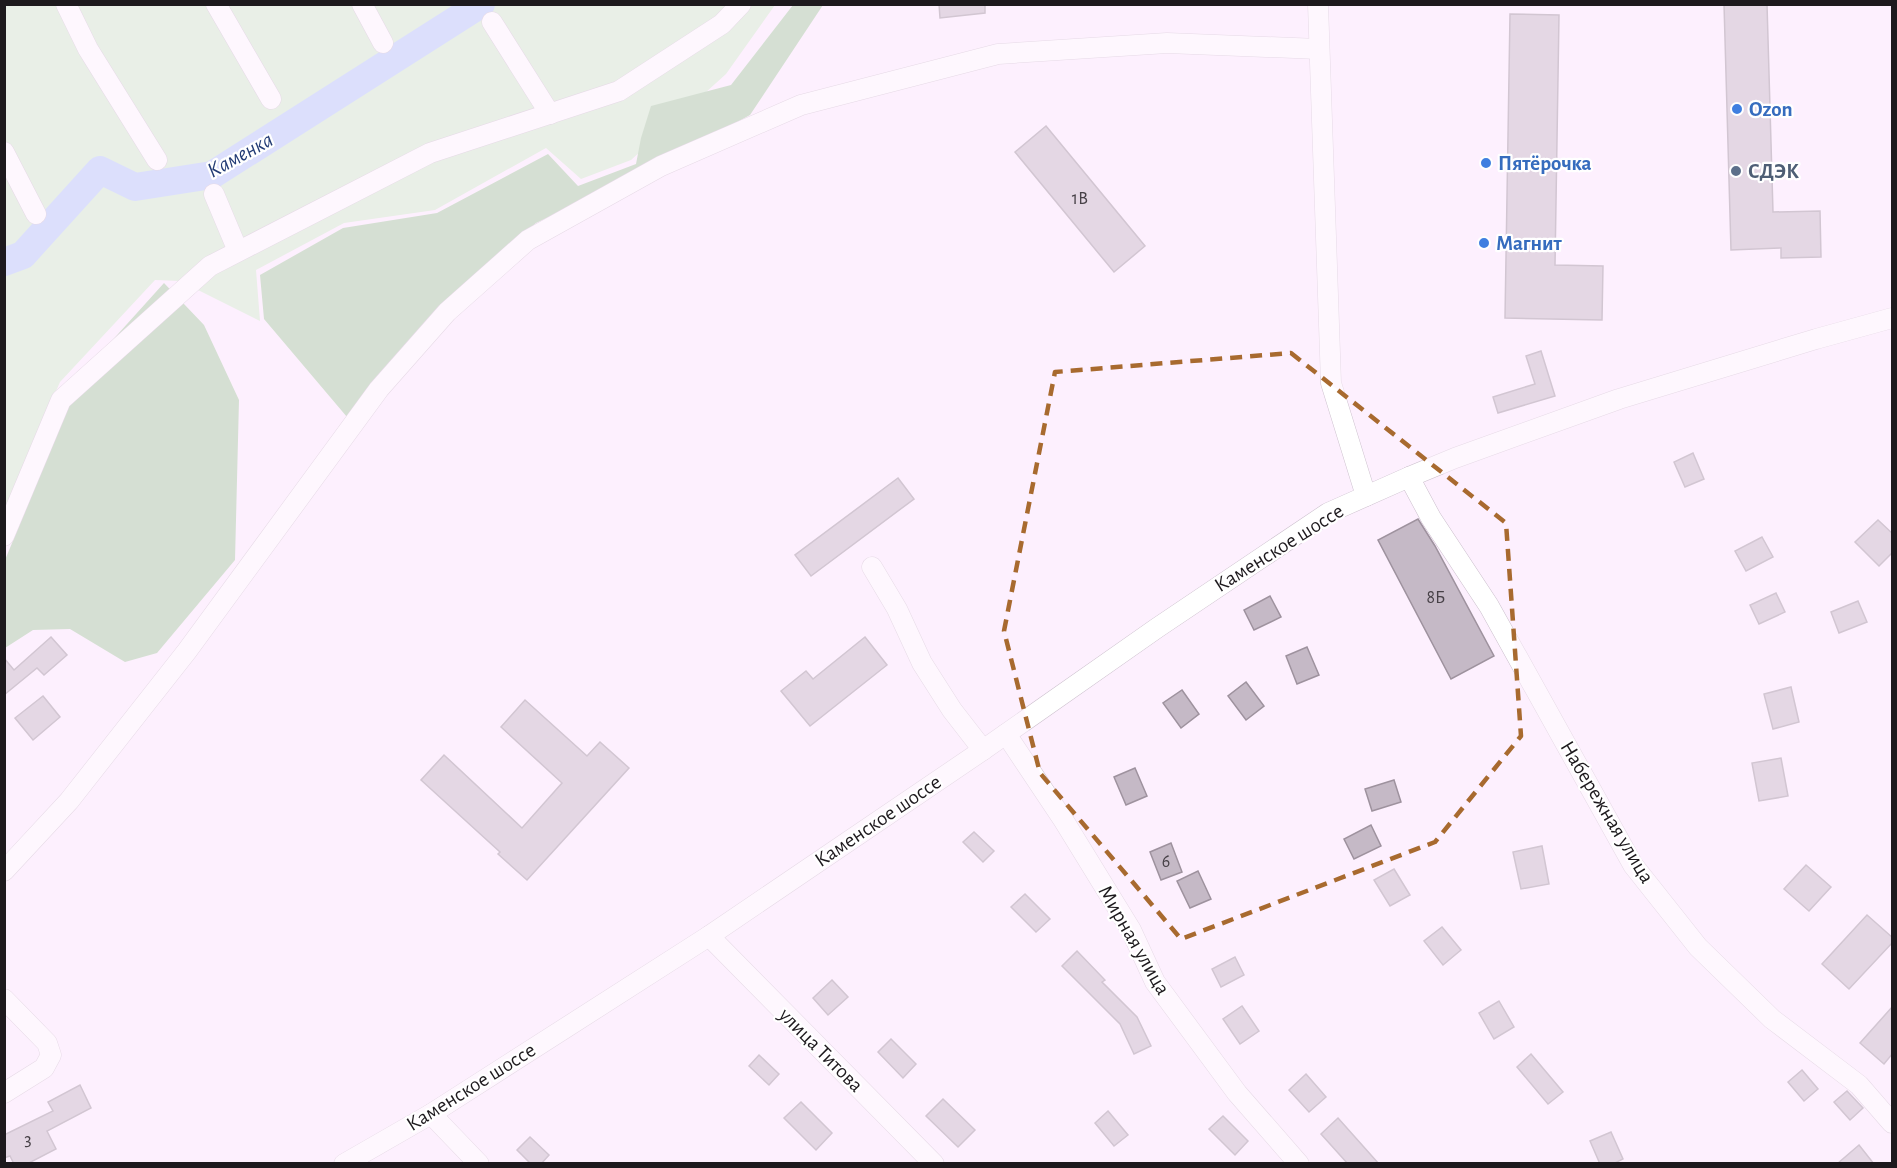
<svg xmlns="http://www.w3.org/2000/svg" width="1897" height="1168" font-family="'Alegreya Sans',sans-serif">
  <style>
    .green { fill: #d0edcc }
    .forest { fill: #a4cba0 }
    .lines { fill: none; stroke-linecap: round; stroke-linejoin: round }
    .river { stroke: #b3cbfb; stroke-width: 28 }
    .building { fill: #c5b9c6; stroke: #9e929e; stroke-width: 1.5 }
    .minor-casing { stroke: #cbbfcc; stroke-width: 21 }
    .minor { stroke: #fff; stroke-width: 20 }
    .marked { fill: none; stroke: #a86a2f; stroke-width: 4.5; stroke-dasharray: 12 8; stroke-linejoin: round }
    .shop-dot { fill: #3f7fe0; stroke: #fff; stroke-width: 2 }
    .service-dot { fill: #5c6f8a; stroke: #fff; stroke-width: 2 }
    .labels { text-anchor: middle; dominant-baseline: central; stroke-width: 4.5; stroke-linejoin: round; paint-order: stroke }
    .number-label { font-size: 18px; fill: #474147 }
    .shop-label { font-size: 21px; font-weight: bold; fill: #366cbe; stroke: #fff; text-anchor: start }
    .service-label { font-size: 21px; font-weight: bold; fill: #4e5e75; stroke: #fff; text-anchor: start }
    .street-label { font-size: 21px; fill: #1d191d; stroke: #fff }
    .water-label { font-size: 22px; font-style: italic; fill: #233c75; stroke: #fff }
  </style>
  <rect width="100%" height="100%" fill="#fdf0fe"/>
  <g class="green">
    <path d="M5,5H464L210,168L139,177L97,162L22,249L5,256Z"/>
    <path d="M493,5H775L726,74L631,160L581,179L546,148L435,210L344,223L256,270L260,321L180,281L155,280L60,382L5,508V271L24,263L100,180L134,194L211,185Z"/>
  </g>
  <g class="forest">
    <path d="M793,5H823L750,115L653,168L536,223L430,319L347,417L264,319L260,275L343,228L437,213L548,154L578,186L636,164L641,138L651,106L731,85Z"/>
    <path d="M164,283L204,325L239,400L235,560L157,653L125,662L70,629L33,630L5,648V560L32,495L72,385Z"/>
  </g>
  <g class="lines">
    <path class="river" d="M4,262L23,255L100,170L135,187L212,175L481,4"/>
  </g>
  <g class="building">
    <path d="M939,4H985V13L940,18Z"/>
    <path d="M1724,4H1767L1773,212L1820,211L1821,257L1781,258V248L1731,250Z"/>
    <path d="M1510,14L1559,15L1555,265L1603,266L1602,320L1505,318Z"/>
    <path d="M1046,126L1145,246L1114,272L1015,152Z"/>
    <path d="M1541,351L1555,396L1498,413L1493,397L1535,384L1526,356Z"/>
    <path d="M1693,453L1704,479L1685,487L1674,462Z"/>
    <path d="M898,478L914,499L811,576L795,555Z"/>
    <path d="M1418,519L1435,546L1494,656L1451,679L1378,540Z"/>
    <path d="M1878,520L1893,534V552L1879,566L1855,542Z"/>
    <path d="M1762,537L1773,557L1746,571L1735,551Z"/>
    <path d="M1776,593L1785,612L1759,624L1750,605Z"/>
    <path d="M1270,596L1281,617L1254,630L1244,610Z"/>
    <path d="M1858,601L1867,622L1839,633L1831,612Z"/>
    <path d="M51,637L67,655L44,675L37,668L4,695V658L14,670Z"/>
    <path d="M865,637L887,665L810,726L781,691L806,671L813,679Z"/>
    <path d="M1307,647L1319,675L1297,684L1286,656Z"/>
    <path d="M1246,682L1264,706L1246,720L1228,696Z"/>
    <path d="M1791,687L1799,722L1773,729L1764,694Z"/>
    <path d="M1182,690L1199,714L1181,728L1163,703Z"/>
    <path d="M43,696L60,717L33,740L15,718Z"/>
    <path d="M525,700L587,756L600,742L629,768L527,880L498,854L500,852L421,780L444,755L522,828L562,783L501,727Z"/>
    <path d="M1781,758L1788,796L1759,801L1752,763Z"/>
    <path d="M1135,768L1147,796L1126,805L1114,777Z"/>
    <path d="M1394,780L1401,802L1372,811L1365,789Z"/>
    <path d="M1371,825L1381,846L1354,859L1344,839Z"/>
    <path d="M974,832L994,851L983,862L963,842Z"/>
    <path d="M1171,843L1182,872L1161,880L1150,852Z"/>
    <path d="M1542,846L1549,884L1521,889L1513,852Z"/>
    <path d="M1806,865L1831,887L1809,911L1784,889Z"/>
    <path d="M1394,869L1410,895L1390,906L1374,880Z"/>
    <path d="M1198,871L1211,899L1190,908L1177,881Z"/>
    <path d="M1025,894L1050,919L1036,932L1011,907Z"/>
    <path d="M1867,915L1893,938V942L1849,989L1822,964Z"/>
    <path d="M1442,927L1461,950L1443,965L1424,941Z"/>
    <path d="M1077,951L1105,980L1102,982L1137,1017L1151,1046L1134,1054L1120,1024L1062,966Z"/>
    <path d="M1235,957L1244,975L1221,987L1212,969Z"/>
    <path d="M832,980L848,997L828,1015L813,998Z"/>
    <path d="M1499,1001L1514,1027L1494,1039L1479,1013Z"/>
    <path d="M1242,1006L1259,1031L1240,1044L1223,1019Z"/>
    <path d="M1893,1006V1053L1884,1064L1860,1043Z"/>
    <path d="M891,1039L916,1064L903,1078L878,1052Z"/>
    <path d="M1531,1054L1563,1092L1548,1104L1517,1067Z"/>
    <path d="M759,1055L779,1074L769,1085L749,1066Z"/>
    <path d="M1802,1070L1818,1089L1804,1101L1788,1082Z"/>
    <path d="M1306,1074L1326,1097L1309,1112L1289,1090Z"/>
    <path d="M80,1085L91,1108L47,1131L56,1149L27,1164H14L10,1156L4,1158V1135L53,1111L48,1102Z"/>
    <path d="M1847,1091L1863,1108L1850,1120L1834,1102Z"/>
    <path d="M943,1099L975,1130L958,1147L926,1116Z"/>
    <path d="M801,1102L832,1133L816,1150L784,1118Z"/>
    <path d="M1108,1111L1128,1135L1114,1146L1095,1123Z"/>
    <path d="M1223,1116L1248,1141L1235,1155L1209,1129Z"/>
    <path d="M1338,1118L1379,1164H1348L1321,1134Z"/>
    <path d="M1611,1132L1623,1159L1613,1164H1600L1590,1141Z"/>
    <path d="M530,1137L549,1155L541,1164H531L517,1150Z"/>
    <path d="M1859,1145L1874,1164H1837Z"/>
  </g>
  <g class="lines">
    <defs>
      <g id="minor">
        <path d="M66,4L88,49L157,160"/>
        <path d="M216,4L271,99"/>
        <path d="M362,4L383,43"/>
        <path d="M1318,4L1331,383L1366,496"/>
        <path d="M492,22L550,114"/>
        <path d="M4,152L36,214"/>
        <path d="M214,194L238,251"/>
        <path d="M1409,477L1431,518L1489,606L1633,865L1698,947L1772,1019L1859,1085L1892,1123"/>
        <path d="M4,536L61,400L210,266L430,153L619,91L722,24L741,4"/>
        <path d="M872,567L897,609L922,663L952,710L983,750"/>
        <path d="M1006,734L1064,821L1131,930L1155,982L1237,1093L1299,1164"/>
        <path d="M4,871L69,801L187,651L379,389L447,312L528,240L661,166L801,105L998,54L1167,43L1319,49"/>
        <path d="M709,936L934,1164"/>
        <path d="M4,999L47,1043L51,1055L44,1068L4,1093"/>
        <path d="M431,1114L479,1164"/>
        <path d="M344,1164L431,1114L709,936L983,750L1157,628L1328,513L1409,477L1455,458L1619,399L1816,339L1892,318"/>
      </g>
    </defs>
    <use href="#minor" class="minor-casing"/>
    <use href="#minor" class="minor"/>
  </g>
  <path d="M0 0H1897V1168H0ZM1291,353L1506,523L1521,736L1435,842L1181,939L1040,773L1004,631L1055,372Z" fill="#fdf0fe" fill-opacity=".55" fill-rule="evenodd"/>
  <path class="marked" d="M1291,353L1506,523L1521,736L1435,842L1181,939L1040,773L1004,631L1055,372Z"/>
  <g class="shop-dot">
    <circle cx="1737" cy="109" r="6"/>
    <circle cx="1486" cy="163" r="6"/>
    <circle cx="1484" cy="243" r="6"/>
  </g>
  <circle class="service-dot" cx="1736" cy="171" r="6"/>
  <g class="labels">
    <g class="number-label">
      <text x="1080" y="199">1В</text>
      <text x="1436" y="598">8Б</text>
      <text x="1166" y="862">6</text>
      <text x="28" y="1140">3</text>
    </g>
    <g class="shop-label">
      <text x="1749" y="109">Ozon</text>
      <text x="1498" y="163">Пятёрочка</text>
      <text x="1496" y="243">Магнит</text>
    </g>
    <g class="service-label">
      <text x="1748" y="171">СДЭК</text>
    </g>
    <g class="street-label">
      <text transform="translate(1279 548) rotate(-32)">Каменское шоссе</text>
      <text transform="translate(1607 812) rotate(59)">Набережная улица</text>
      <text transform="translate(878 821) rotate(-34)">Каменское шоссе</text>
      <text transform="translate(1134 940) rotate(60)">Мирная улица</text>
      <text transform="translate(821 1050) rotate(45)">улица Титова</text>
      <text transform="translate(471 1087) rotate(-32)">Каменское шоссе</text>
    </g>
    <g class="water-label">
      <text transform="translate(240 155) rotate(-29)">Каменка</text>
    </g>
  </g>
  <rect width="1897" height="1168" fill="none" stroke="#1d191d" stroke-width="12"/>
</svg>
